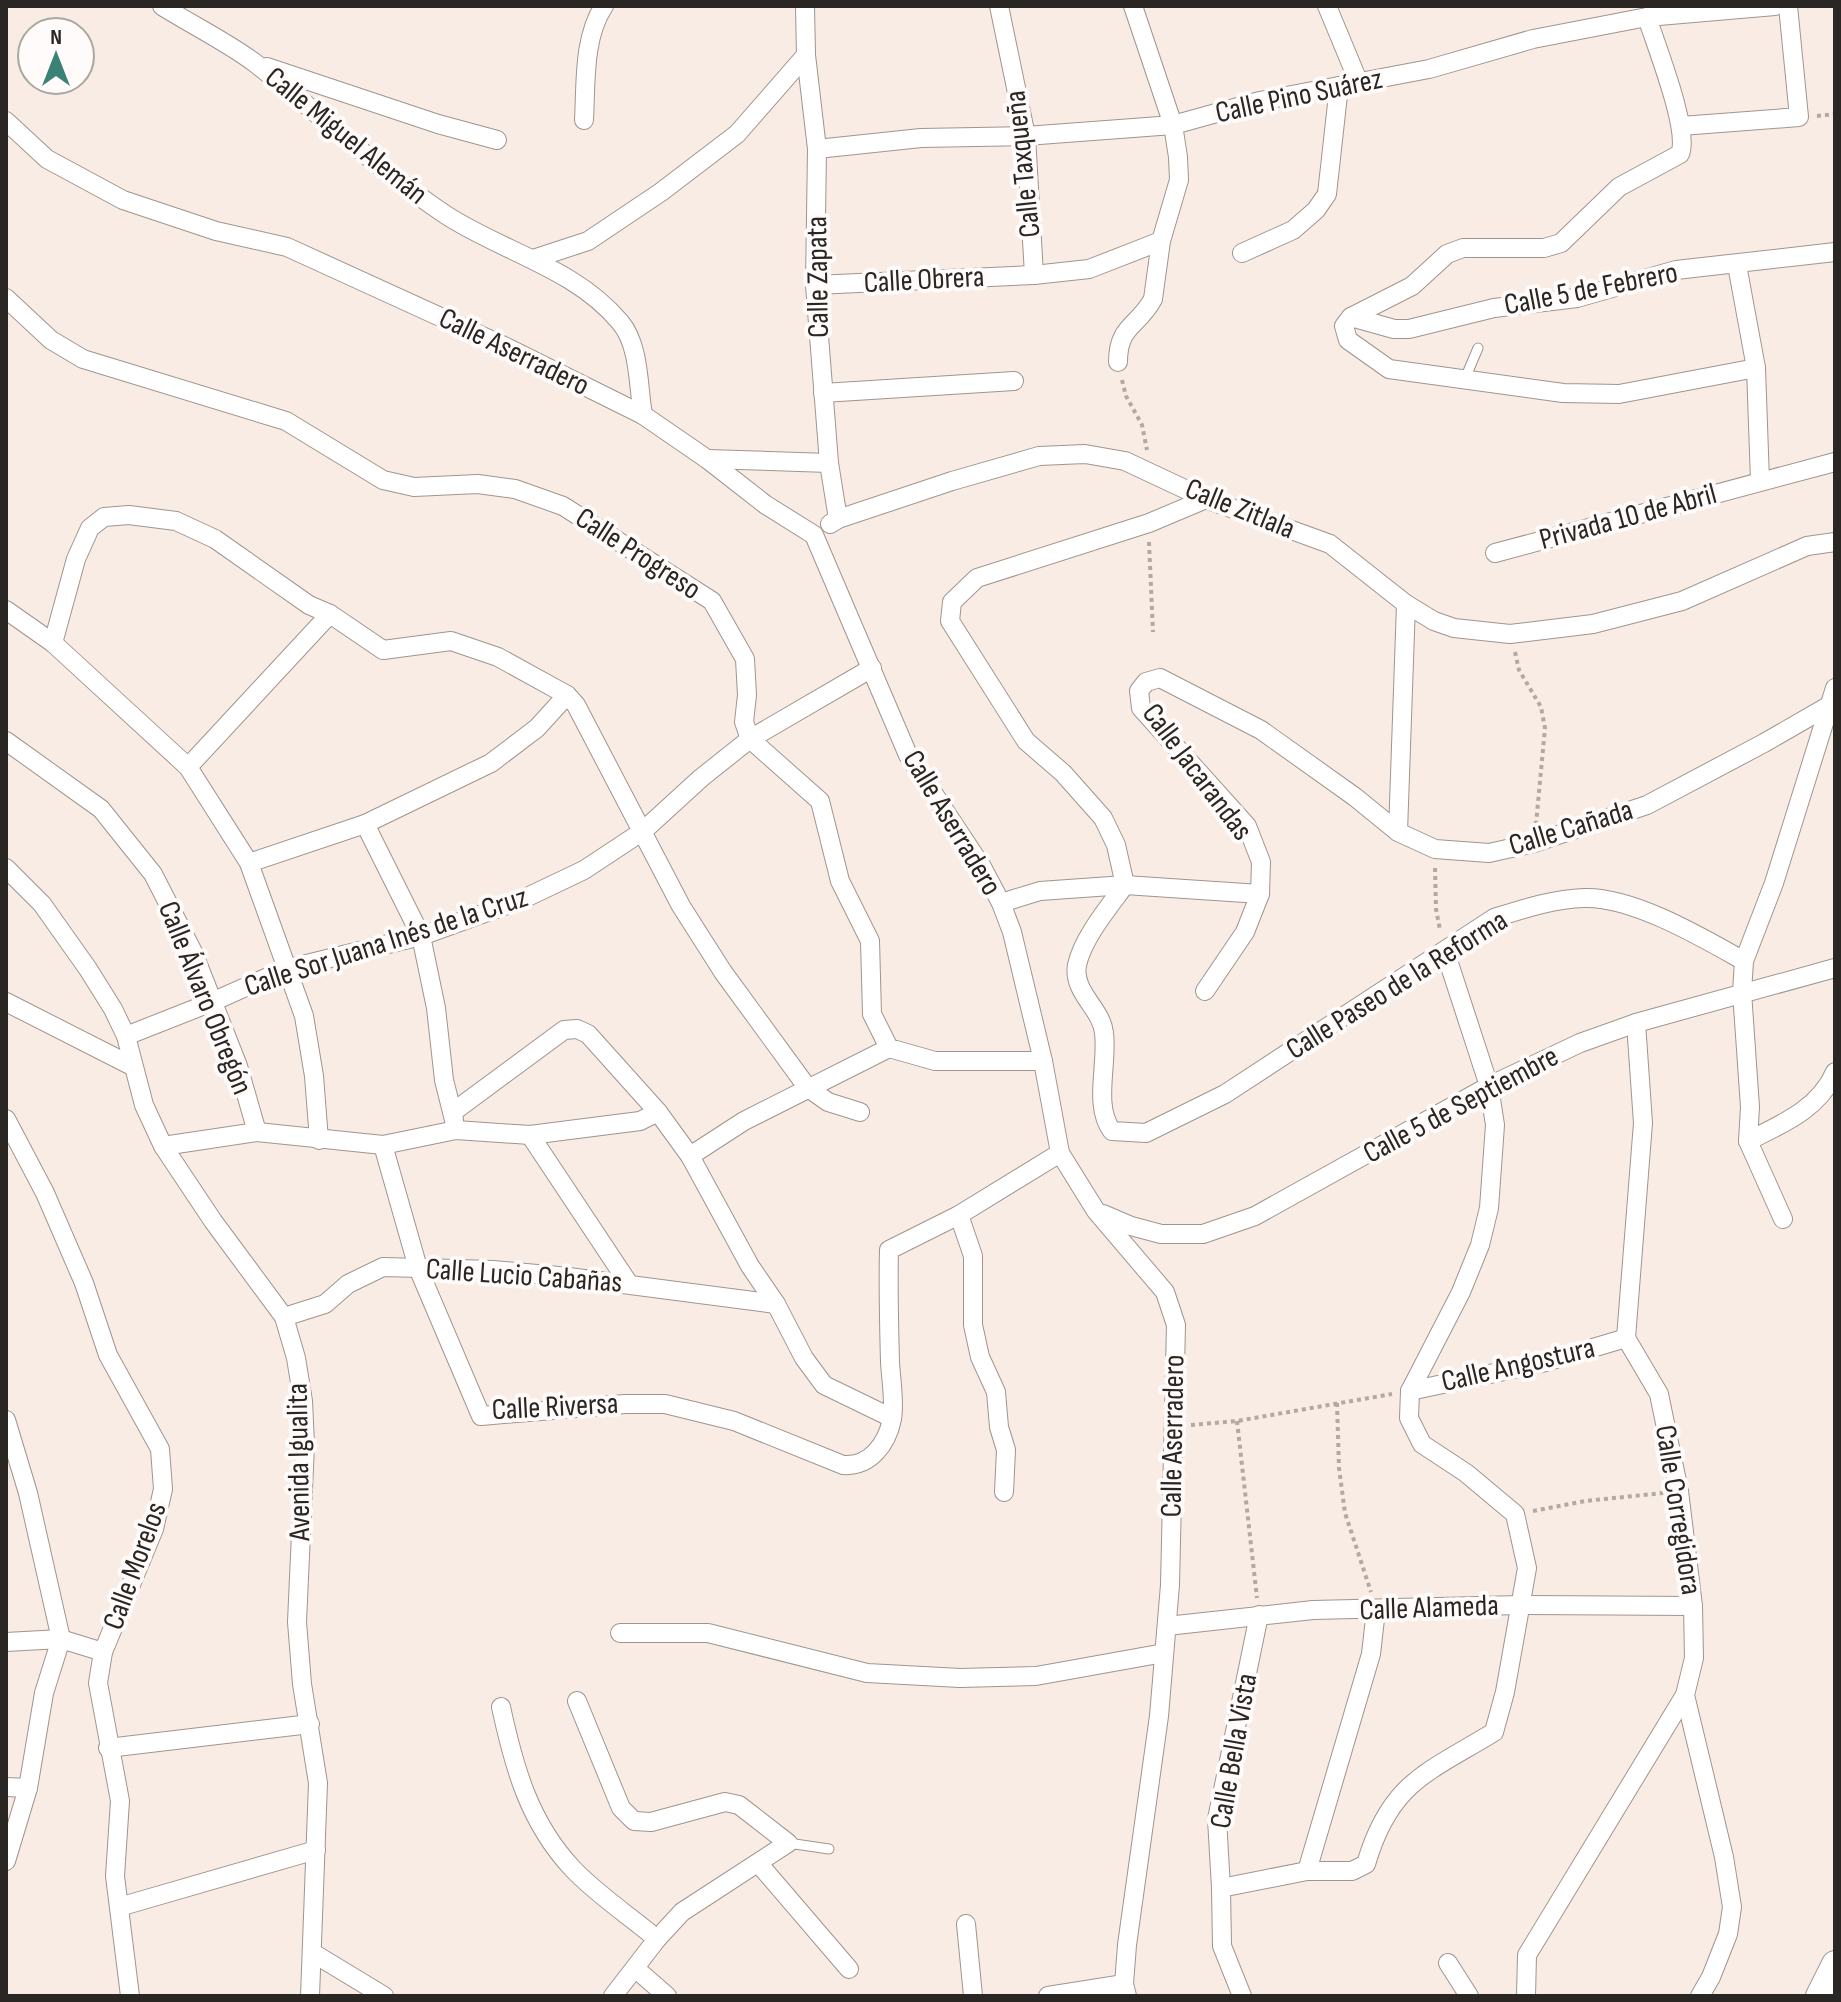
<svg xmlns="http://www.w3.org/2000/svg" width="1841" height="2002" font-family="'Sofia Sans Condensed',sans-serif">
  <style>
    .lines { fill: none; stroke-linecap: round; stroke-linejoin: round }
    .service-casing { stroke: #a0958e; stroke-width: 11 }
    .minor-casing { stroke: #a0958e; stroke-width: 20 }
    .secondary-casing { stroke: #a0958e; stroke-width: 28 }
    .path { stroke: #b2a9a3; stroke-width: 4; stroke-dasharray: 4 4; stroke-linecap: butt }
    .service { stroke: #fff; stroke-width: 9 }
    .minor { stroke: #fff; stroke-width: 18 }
    .secondary { stroke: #fff; stroke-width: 26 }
    .labels { text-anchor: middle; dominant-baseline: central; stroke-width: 8; stroke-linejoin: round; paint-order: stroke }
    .street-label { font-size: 30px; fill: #2a2623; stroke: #fefbfa }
  </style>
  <rect width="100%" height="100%" fill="#f8ece4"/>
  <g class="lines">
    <defs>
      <g id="service">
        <path d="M1464,381L1478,348"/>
        <path d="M788,1843L829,1849"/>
      </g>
      <g id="minor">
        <path d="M162,6C192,25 227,42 255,63C319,113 378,170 446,215C503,252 575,268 620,322C640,345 638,387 643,415"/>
        <path d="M805,6L806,55L817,149L815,285L829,463L838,519L830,524"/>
        <path d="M999,6L1026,136L1034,275"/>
        <path d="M1327,6L1359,83"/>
        <path d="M267,67L438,124L497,140"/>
        <path d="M584,120C586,84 583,37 604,6"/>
        <path d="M6,121L47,159L123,200L216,231L287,247L506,347L643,415L707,459L766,505L814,535L908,755L982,867L1001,903L1012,932L1043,1061L1060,1153L1096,1211L1165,1292L1176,1325L1170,1585L1159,1716L1127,1945L1124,1984L1127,1996"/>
        <path d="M1681,126L1799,117L1788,6"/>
        <path d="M817,149L921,138L1026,136L1173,125L1260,101L1429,69L1533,39L1647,17L1775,6"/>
        <path d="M1242,253L1293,230L1316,210L1327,194L1339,86"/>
        <path d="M533,259L588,241L661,192L737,134L806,55"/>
        <path d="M1737,265L1756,368L1760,481"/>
        <path d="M815,285L1034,275L1089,269L1161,241"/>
        <path d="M6,298L51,340L83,359L286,421L383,480L414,487L478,484L515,489L563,506L712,601L745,659L747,695L744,722L750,739L820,801L840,881L870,941L872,1014L889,1048L935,1061H1043"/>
        <path d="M1351,317L1412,286L1447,254L1463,248H1544L1561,243L1619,187L1680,154C1690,130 1656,46 1647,17"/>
        <path d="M1351,317L1394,329H1409L1494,308L1577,298L1676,270L1835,252"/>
        <path d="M1351,317L1344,326L1348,340L1389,369L1563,393L1619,394L1756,368"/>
        <path d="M1118,362C1118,325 1138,327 1153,299L1161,241L1179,180L1178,157L1173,125L1133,6"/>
        <path d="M823,393L1014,381"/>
        <path d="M707,459L829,463"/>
        <path d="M1206,499L1149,523L977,578L952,602L950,621L1026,741L1063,773L1103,818L1116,845L1125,885C1108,908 1083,938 1077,965C1072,992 1102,1009 1104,1033C1108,1064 1093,1106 1112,1131L1146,1133L1225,1094L1494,918C1523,909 1553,899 1584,898C1632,896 1703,938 1744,961"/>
        <path d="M838,519L952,481L1039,456L1085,454L1125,461L1206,499L1330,544L1406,604L1434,621L1454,628L1510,634L1593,624L1682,601L1807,546L1835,542"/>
        <path d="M1495,553L1835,462"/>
        <path d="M6,610L53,643L188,767L249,863L304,1016L314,1076L319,1140"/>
        <path d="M53,643L76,559L90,528L104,517L129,515L176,521L215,539L309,605L330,614L383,650L451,641L498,657L567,695L576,705L681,906L723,972L807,1087L828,1102L860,1112"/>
        <path d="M6,741L101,809L153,874L193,952L238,1066L257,1132"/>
        <path d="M188,767L330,614"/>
        <path d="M365,824L421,936L436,1008L444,1080L454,1120"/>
        <path d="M1398,832L1406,604"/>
        <path d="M249,863L365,824L491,763L537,728L567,695"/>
        <path d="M6,868L42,904L88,969L113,1009L126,1036L144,1105L163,1146L213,1221L284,1317L296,1358L303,1401L305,1445L297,1622L302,1684L318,1783L310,1996"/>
        <path d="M1001,903L1040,891L1125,885L1260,894"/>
        <path d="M1205,991L1245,932L1260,894L1261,862L1247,826L1141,708L1139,691L1146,682L1160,678L1261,730L1355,797L1398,832L1435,849L1489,853L1534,843L1647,805L1764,743L1830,705"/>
        <path d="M6,1002L132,1066"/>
        <path d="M1636,1023L1643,1123L1626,1338L1659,1394L1679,1491L1693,1606L1694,1658L1685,1695L1724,1857L1732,1907L1728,1934L1711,1977L1700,1996"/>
        <path d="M126,1036L212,1002L286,969L421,936L521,900L584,870L643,831L701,778L750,739L872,668"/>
        <path d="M453,1112L564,1030L577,1029L588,1034L658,1112L690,1156L750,1266L776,1304L804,1358L824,1385L892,1418"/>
        <path d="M6,1119L45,1193L84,1283L108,1355L160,1449L163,1489L154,1529L103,1652L98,1683L120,1801L115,1876L130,1996"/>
        <path d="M530,1135L629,1284"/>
        <path d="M1748,1141L1750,1107L1742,992L1744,961L1774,883L1835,688"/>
        <path d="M383,1145L418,1268L481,1416L625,1404H665L734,1421L843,1465C870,1467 887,1444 892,1419C895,1402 891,1380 890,1362C889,1325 888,1287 889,1250L959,1215L1060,1153"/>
        <path d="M163,1146L257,1132L383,1145L456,1130L530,1135L640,1121L658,1112"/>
        <path d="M690,1156L744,1121L889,1048"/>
        <path d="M1103,1214L1131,1226L1161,1234H1203L1255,1216L1489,1086L1580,1043L1636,1023L1835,968"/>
        <path d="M959,1215L973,1256V1325L980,1357L996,1392L999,1427L1006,1450L1004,1492"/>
        <path d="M1783,1219L1748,1141C1782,1124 1819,1109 1835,1072"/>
        <path d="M284,1317L325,1304L348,1284L383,1267L493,1270L569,1277L776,1304"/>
        <path d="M1410,1391L1546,1362L1626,1338"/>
        <path d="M6,1420L28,1493L61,1639L44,1693L28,1788L6,1861"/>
        <path d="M1167,1626L1313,1610L1521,1605L1693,1606"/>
        <path d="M620,1633H708L867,1673L960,1678L1036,1676L1164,1653"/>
        <path d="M6,1642L61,1639L103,1652"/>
        <path d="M577,1701L621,1808L634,1821L651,1822L725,1802L739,1805L788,1843L682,1912L657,1939L613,1996"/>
        <path d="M501,1707C514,1767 529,1822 572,1868C595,1893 631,1917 657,1939"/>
        <path d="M108,1748L310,1724"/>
        <path d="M6,1787L28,1788"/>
        <path d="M759,1864L849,1969"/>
        <path d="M1307,1871L1371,1654L1376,1610"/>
        <path d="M1221,1888L1217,1819L1259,1615"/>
        <path d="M119,1907L316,1850"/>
        <path d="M966,1924L973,1996"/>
        <path d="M313,1953L384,1996"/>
        <path d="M1448,1963L1469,1996"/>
        <path d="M636,1969L667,1996"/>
        <path d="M1048,1996L1124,1984"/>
        <path d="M1242,1996L1222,1946L1221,1888L1307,1871H1352L1366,1864C1390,1782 1427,1773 1494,1732L1505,1692L1527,1568L1515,1514L1466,1473L1422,1444L1409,1418L1410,1391L1461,1292L1480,1245L1489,1208L1495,1125L1489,1086L1445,951"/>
        <path d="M1526,1996L1527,1955L1685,1695"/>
      </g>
      <path id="secondary" d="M1819,1996L1835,1964"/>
    </defs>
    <use href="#service" class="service-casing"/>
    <use href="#minor" class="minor-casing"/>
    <use href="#secondary" class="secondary-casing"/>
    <g class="path">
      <path d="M1817,116L1835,114"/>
      <path d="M1122,380L1126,396L1142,425L1147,450"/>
      <path d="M1149,542L1153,632"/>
      <path d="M1515,652L1519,670L1541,707L1545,728L1536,824"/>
      <path d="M1435,868L1436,909L1440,930"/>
      <path d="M1337,1403L1339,1468L1345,1513L1371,1592"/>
      <path d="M1237,1421L1257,1598"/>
      <path d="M1191,1425L1237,1421L1392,1394"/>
      <path d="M1533,1511L1585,1501L1663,1493"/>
    </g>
    <use href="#service" class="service"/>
    <use href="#minor" class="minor"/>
    <use href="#secondary" class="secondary"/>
  </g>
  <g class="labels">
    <g class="street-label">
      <text transform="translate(1299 96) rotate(-12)">Calle Pino Suárez</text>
      <text transform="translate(346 136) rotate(39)">Calle Miguel Alemán</text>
      <text transform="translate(1023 164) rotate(-96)">Calle Taxqueña</text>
      <text transform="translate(818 277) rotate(-91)">Calle Zapata</text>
      <text transform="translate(924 280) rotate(-3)">Calle Obrera</text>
      <text transform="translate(1591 289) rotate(-11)">Calle 5 de Febrero</text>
      <text transform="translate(514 352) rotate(26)">Calle Aserradero</text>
      <text transform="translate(1240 509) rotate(22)">Calle Zitlala</text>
      <text transform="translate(1628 517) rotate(-15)">Privada 10 de Abril</text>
      <text transform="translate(638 554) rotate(33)">Calle Progreso</text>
      <text transform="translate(1197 772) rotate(53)">Calle Jacarandas</text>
      <text transform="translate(952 823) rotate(59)">Calle Aserradero</text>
      <text transform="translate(1571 828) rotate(-17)">Calle Cañada</text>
      <text transform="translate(386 942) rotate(-18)">Calle Sor Juana Inés de la Cruz</text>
      <text transform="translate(1397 985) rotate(-32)">Calle Paseo de la Reforma</text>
      <text transform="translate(205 998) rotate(68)">Calle Álvaro Obregón</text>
      <text transform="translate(1461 1105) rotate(-28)">Calle 5 de Septiembre</text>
      <text transform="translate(524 1276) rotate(4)">Calle Lucio Cabañas</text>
      <text transform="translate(1518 1365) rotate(-13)">Calle Angostura</text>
      <text transform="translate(555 1407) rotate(-3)">Calle Riversa</text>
      <text transform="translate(1173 1436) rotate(-89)">Calle Aserradero</text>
      <text transform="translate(299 1462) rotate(-91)">Avenida Igualita</text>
      <text transform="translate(1678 1510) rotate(81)">Calle Corregidora</text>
      <text transform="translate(135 1566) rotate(-70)">Calle Morelos</text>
      <text transform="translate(1429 1608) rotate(-2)">Calle Alameda</text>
      <text transform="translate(1234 1751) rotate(-80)">Calle Bella Vista</text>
    </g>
  </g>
  <rect width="1841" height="2002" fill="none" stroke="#2a2623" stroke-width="16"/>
  <g transform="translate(56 56)"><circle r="38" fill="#fefbfa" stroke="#a9a6a4" stroke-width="2"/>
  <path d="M0-6L14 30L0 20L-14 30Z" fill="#3b8176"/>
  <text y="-12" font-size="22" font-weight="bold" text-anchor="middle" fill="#2a2623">N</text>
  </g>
</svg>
